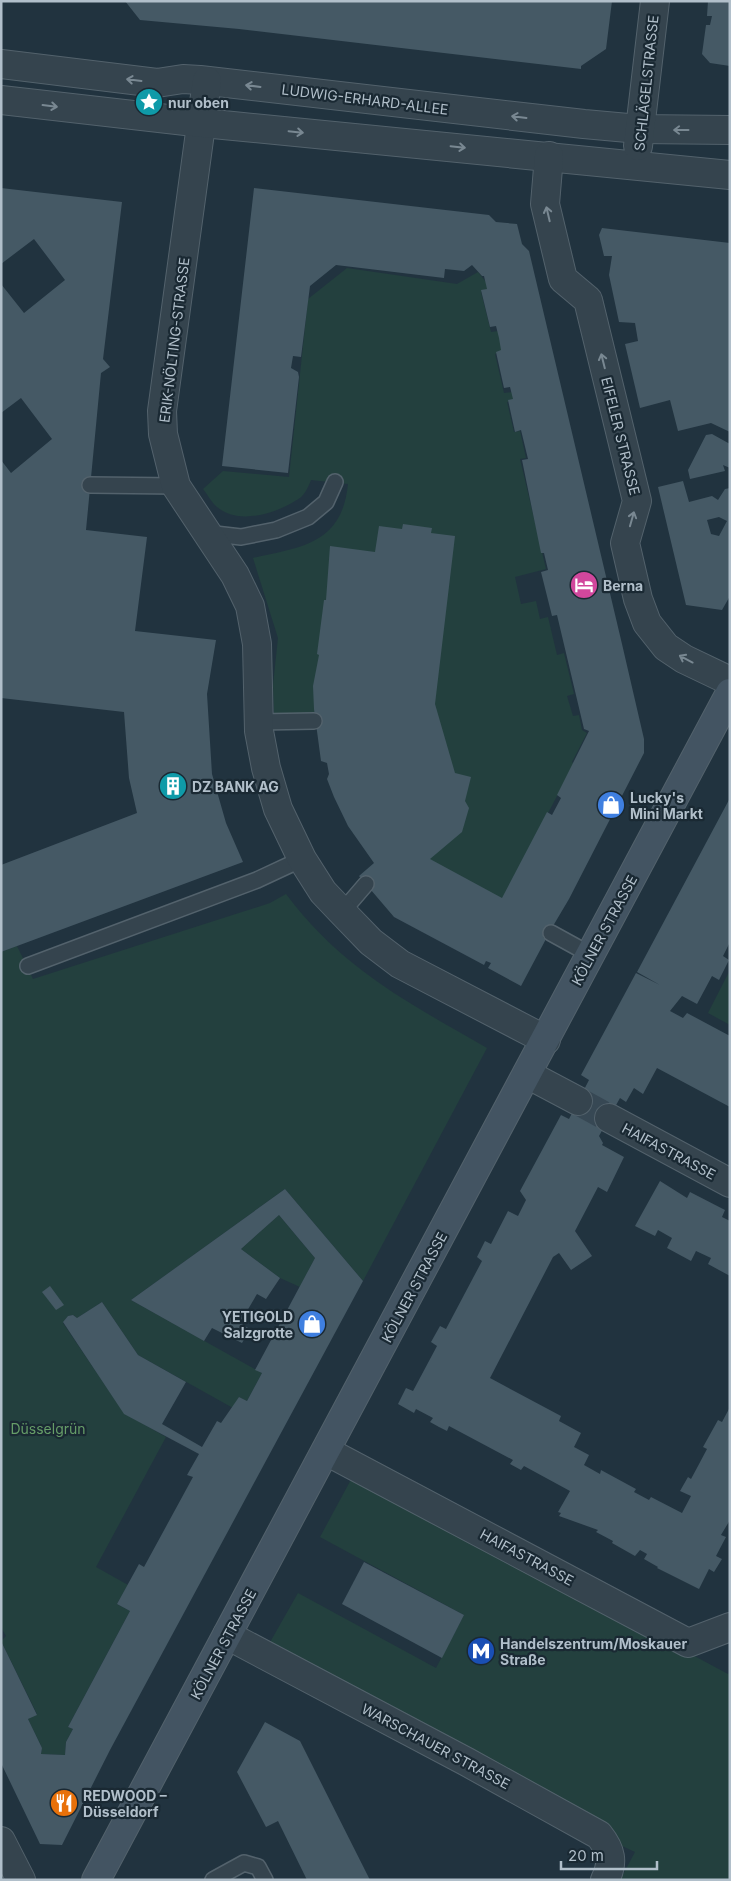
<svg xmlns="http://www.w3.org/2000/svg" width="731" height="1881" font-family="Inter,sans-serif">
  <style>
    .green { fill: #23403e }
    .building { fill: #455965; fill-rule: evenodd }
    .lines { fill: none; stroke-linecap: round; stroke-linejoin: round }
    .street-tunnel { stroke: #374854; stroke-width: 28; stroke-dasharray: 28 14; stroke-linecap: butt }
    .lane-casing { stroke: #53626c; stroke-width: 18 }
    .street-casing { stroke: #53626c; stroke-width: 30 }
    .secondary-casing { stroke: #53626c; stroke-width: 30 }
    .lane { stroke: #35444e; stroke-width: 15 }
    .street { stroke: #35444e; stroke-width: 28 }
    .secondary { stroke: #435462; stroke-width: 28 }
    .oneway { stroke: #798892 }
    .labels { text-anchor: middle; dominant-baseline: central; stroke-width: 4.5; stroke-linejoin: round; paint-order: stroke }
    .street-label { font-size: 14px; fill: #b1bfca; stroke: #1a2933 }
    .poi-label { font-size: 14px; font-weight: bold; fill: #b1bfca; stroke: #1a2933; text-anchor: start }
    .park-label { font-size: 14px; fill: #669d68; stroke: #1a2933 }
  </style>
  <rect width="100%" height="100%" fill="#21333f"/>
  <g class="green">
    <path d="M347,268L457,284L478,272L486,282L488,289L481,292L491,332L498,331L503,351L495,354L504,393L513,392L514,400L507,402L514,432L520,431L526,458L520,459L546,569L515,577L521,604L536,601L540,619L548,617L557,655L564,653L574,694L567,696L573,716L579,715L582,730L587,733L572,762L574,764L495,913L425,874L375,709L274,715L273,685L278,638L253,558C302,547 342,544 348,484L311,480C308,488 304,497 295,501C274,514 238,525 217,507C212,503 207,494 203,489L223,471L289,477L308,299Z"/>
    <path d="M286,894C342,969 409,1003 487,1048L363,1281L285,1189L131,1300L262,1373L247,1401L239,1397L233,1408L138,1355L102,1302L77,1318L73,1315L68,1316L63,1323L124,1413L166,1437L96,1567L128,1585L117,1604L130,1611L68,1727L73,1729L66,1742L65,1755L41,1754L42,1748L28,1719L37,1714L1,1641L6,1636L1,1627V952L17,946L33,979L270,903Z"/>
    <path d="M730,970V1025L708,1013Z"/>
    <path d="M279,1215L315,1258L300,1287L280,1278L241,1249Z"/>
    <path d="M354,1474L728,1674L730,1672V1880H620L635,1852L622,1846L605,1826L269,1644L298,1593L436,1668L464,1615L320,1537Z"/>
  </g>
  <g class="building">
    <path d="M125,1H612L606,49L581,66V69L239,29L140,20Z"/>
    <path d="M708,1H730V66L710,63L702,54L706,25H710L712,16H707Z"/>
    <path d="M1,188L122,202L103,359L110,367L101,373L86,530L147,537L135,631L216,640L207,694L212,774L226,823L243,862L1,952V865L137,813L129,778L124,712L1,698V460L11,473L52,439L21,398L1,413V284L24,313L65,280L34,239L1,264Z"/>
    <path d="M254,188L489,215L496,222L517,224L522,244L529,251L622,644L644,739V753L569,899L553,926L550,925L543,937L546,939L521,986L488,968L491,963L486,961L484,965L394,917L359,876L374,863L348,826L334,797L327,779L329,774L327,763L321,761L314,709L313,686L319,655L317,654L324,600H326L330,546L375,552L379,526L402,529L403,524L432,528L431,533L455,536L435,704L455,773L471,777L465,801L469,808L462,832L430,859L502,898L547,812L552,815L561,798L557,795L589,731L584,729L557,615L552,616L541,572L548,570L544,553H541L522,460L528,459L521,430L515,432L508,400L513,399L510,387L504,388L496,352L501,350L499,338L496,326L490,327L481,290L487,289L484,276H482L472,265L464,271L445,269L444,278L336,265L310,286L301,357L293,356L291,368L298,372L299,377L288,473L222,466Z"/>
    <path d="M602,228L730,243V432L711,423L678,431L670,400L640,408L625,344L638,341L635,323L619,322L609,275L612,256H604L599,235Z"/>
    <path d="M712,434L730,444V468L723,465L725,471L690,479L688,470L706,435Z"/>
    <path d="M683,481L689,502L712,496L718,500L725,489L730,488V596L722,610L686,605L658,487ZM719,517L727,521L719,536L711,534L707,520Z"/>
    <path d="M730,798V942L723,956L729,960L719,980L712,976L697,1004L682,996L670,1011L683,1018L687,1013L730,1036V1107L657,1068L643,1094L634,1088L626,1102L620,1098L599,1136L603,1143L602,1145L624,1157L607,1192L598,1187L575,1231L592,1256L571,1270L559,1253L553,1257L490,1378L561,1416L559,1421L581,1433L574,1447L589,1455L584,1465L600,1474L601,1470L636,1489L634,1492L649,1500L651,1497L682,1513L691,1496L680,1491L688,1477L691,1479L698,1466L707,1449L703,1447L718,1420L722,1422L730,1407V1520L721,1535L726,1537L716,1556L722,1559L714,1572L709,1569L699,1589L657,1568L658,1567L644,1559L647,1554L640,1550L635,1556L612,1543L613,1541L596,1532L598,1530L559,1516L561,1513L558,1512L570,1491L524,1466L521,1470L510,1464L513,1460L449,1426L447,1431L439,1427L430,1422L433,1418L416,1409L414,1413L398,1404L406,1388L413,1391L437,1346L431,1342L440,1326L446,1329L482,1261L477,1257L485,1241L491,1244L508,1211L518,1216L526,1200L520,1191L561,1115L569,1119L589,1080L581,1075L636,973L660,985L637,972Z"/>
    <path d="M660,1181L687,1198L690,1192L725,1210L722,1217L730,1221V1276L708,1264L711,1258L696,1251L691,1261L667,1248L672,1238L658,1230L655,1236L635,1226Z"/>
    <path d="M285,1189L363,1281L110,1750L62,1845L40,1844L1,1763V1641L37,1715L28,1719L42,1748L41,1754L65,1755L66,1742L73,1729L68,1727L130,1611L117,1604L139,1564L144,1567L193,1477L187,1475L199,1454L124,1414L63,1322L68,1316L73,1315L77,1318L102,1302L138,1355L186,1382L162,1424L202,1447L217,1421L221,1423L239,1397L247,1401L262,1373L255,1370L315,1258L279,1215L241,1249L280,1278L266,1299L257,1294L240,1323L250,1329L242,1343L212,1328L204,1341L131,1300Z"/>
    <path d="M50,1286L64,1305L56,1310L42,1292Z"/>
    <path d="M364,1562L464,1615L442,1658L342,1604Z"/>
    <path d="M265,1722L300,1741L370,1880H307L278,1821L266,1827L237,1772Z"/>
  </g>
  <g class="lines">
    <path class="street-tunnel" d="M578,1101L609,1118"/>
    <defs>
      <g id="lane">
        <path d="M90,485L176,486"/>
        <path d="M206,533L241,537L276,530L308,517L326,502L335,482"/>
        <path d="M259,722L314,721"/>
        <path d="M342,912L366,884"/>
        <path d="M551,933L591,955"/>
        <path d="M28,966L257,880L302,859"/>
        <path d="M213,1880L244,1863L258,1867L265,1880"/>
      </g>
      <g id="street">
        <path d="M1,64L157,83L183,79L200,80L584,124L639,129L730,130"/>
        <path d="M207,81L162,411L163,434L176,486L235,575L250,606L257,644L259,731L266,768L278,809L302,859L323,892L342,912L371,942L400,964L546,1040"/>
        <path d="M1,100L203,123L730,175"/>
        <path d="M638,146L655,1"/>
        <path d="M549,156L545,204L563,279L588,300L637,501L625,543L638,599L647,623L666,647L684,659L730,681"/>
        <path d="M527,1074L578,1101"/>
        <path d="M609,1118L730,1183"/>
        <path d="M326,1451L688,1643L730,1627"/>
        <path d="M227,1635L467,1762L599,1835C611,1850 614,1862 605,1880"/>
        <path d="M1,1841L21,1880"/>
      </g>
      <path id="secondary" d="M96,1880L730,693"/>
    </defs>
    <use href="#lane" class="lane-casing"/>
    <use href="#street" class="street-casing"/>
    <use href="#secondary" class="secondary-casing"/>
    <use href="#lane" class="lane"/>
    <use href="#street" class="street"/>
    <use href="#secondary" class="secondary"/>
  </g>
  <defs><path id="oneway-shaft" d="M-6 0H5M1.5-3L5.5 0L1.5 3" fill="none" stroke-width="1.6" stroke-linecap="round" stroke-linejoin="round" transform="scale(1.25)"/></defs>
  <g class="oneway">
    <use href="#oneway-shaft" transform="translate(134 80) rotate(-173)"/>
    <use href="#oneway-shaft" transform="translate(253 86) rotate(-173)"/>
    <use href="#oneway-shaft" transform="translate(50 106) rotate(7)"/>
    <use href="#oneway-shaft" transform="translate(519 117) rotate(-173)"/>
    <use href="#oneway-shaft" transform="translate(681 130) rotate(180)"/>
    <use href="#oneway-shaft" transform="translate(296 132) rotate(6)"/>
    <use href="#oneway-shaft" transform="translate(458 147) rotate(6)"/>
    <use href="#oneway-shaft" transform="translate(548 214) rotate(-103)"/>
    <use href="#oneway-shaft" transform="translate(603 361) rotate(-104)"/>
    <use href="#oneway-shaft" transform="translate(632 519) rotate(-74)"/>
    <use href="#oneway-shaft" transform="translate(686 659) rotate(-152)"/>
  </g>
  <defs>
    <symbol id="sight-disc" viewBox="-11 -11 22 22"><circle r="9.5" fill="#0f9aa8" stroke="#1a2933"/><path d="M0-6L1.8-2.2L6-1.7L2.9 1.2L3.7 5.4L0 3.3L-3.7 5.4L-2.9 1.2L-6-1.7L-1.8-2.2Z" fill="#fff"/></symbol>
    <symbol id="hotel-disc" viewBox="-11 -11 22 22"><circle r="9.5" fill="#d1479c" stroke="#1a2933"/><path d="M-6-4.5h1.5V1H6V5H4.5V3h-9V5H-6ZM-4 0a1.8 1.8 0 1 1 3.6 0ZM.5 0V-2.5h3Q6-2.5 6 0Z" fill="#fff"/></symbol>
    <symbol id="building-disc" viewBox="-11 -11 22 22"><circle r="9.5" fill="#0f9aa8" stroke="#1a2933"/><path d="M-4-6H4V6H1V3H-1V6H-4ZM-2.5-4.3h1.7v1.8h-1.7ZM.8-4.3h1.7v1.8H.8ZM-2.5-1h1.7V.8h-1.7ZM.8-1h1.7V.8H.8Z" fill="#fff"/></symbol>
    <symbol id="shop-disc" viewBox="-11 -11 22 22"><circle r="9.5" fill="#3f7fe0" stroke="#1a2933"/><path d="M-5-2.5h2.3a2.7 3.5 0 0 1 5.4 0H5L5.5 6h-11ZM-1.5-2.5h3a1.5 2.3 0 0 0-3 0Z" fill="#fff"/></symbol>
    <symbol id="metro-disc" viewBox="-11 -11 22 22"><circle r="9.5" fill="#1a4fb4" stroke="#1a2933"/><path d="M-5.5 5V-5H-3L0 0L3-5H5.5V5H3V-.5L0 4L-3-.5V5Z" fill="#fff"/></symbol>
    <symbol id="restaurant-disc" viewBox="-11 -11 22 22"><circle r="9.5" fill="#e8710a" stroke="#1a2933"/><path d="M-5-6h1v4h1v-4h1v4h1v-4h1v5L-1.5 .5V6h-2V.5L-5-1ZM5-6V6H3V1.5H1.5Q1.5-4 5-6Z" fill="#fff"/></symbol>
  </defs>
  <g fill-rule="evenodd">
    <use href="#sight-disc" x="133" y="86" width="32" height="32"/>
    <use href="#hotel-disc" x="568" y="569" width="32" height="32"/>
    <use href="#building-disc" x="157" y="770" width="32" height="32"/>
    <use href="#shop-disc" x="595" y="789" width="32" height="32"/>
    <use href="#shop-disc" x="296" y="1308" width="32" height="32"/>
    <use href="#metro-disc" x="465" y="1635" width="32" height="32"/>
    <use href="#restaurant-disc" x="48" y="1787" width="32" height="32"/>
  </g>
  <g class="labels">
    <g class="street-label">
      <text transform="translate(646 83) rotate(-84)">SCHLÄGELSTRASSE</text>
      <text transform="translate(365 99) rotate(7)">LUDWIG-ERHARD-ALLEE</text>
      <text transform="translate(174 340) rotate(-83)">ERIK-NÖLTING-STRASSE</text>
      <text transform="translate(621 436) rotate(76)">EIFELER STRASSE</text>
      <text transform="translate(604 930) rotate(-62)">KÖLNER STRASSE</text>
      <text transform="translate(669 1151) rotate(28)">HAIFASTRASSE</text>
      <text transform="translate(414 1287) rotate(-62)">KÖLNER STRASSE</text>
      <text transform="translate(527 1557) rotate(28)">HAIFASTRASSE</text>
      <text transform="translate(223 1644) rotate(-62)">KÖLNER STRASSE</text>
      <text transform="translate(436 1746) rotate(28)">WARSCHAUER STRASSE</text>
    </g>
    <g class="poi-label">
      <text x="168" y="102">nur oben</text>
      <text x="603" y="585">Berna</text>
      <text x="192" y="786">DZ BANK AG</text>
      <text x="630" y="797">Lucky's<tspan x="630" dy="16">Mini Markt</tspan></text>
      <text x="293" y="1316" text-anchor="end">YETIGOLD<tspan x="293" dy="16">Salzgrotte</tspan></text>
      <text x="500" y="1643">Handelszentrum/Moskauer<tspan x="500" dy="16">Straße</tspan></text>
      <text x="83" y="1795">REDWOOD –<tspan x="83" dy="16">Düsseldorf</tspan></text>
    </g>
    <g class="park-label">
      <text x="48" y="1428">Düsselgrün</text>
    </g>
  </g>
  <rect width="731" height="1881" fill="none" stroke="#b1bfca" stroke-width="5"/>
  <path d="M561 1861v8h96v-8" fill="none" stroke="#b1bfca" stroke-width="2.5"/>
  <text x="568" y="1861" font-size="15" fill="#b1bfca" stroke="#1a2933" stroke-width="4" paint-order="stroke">20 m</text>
</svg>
